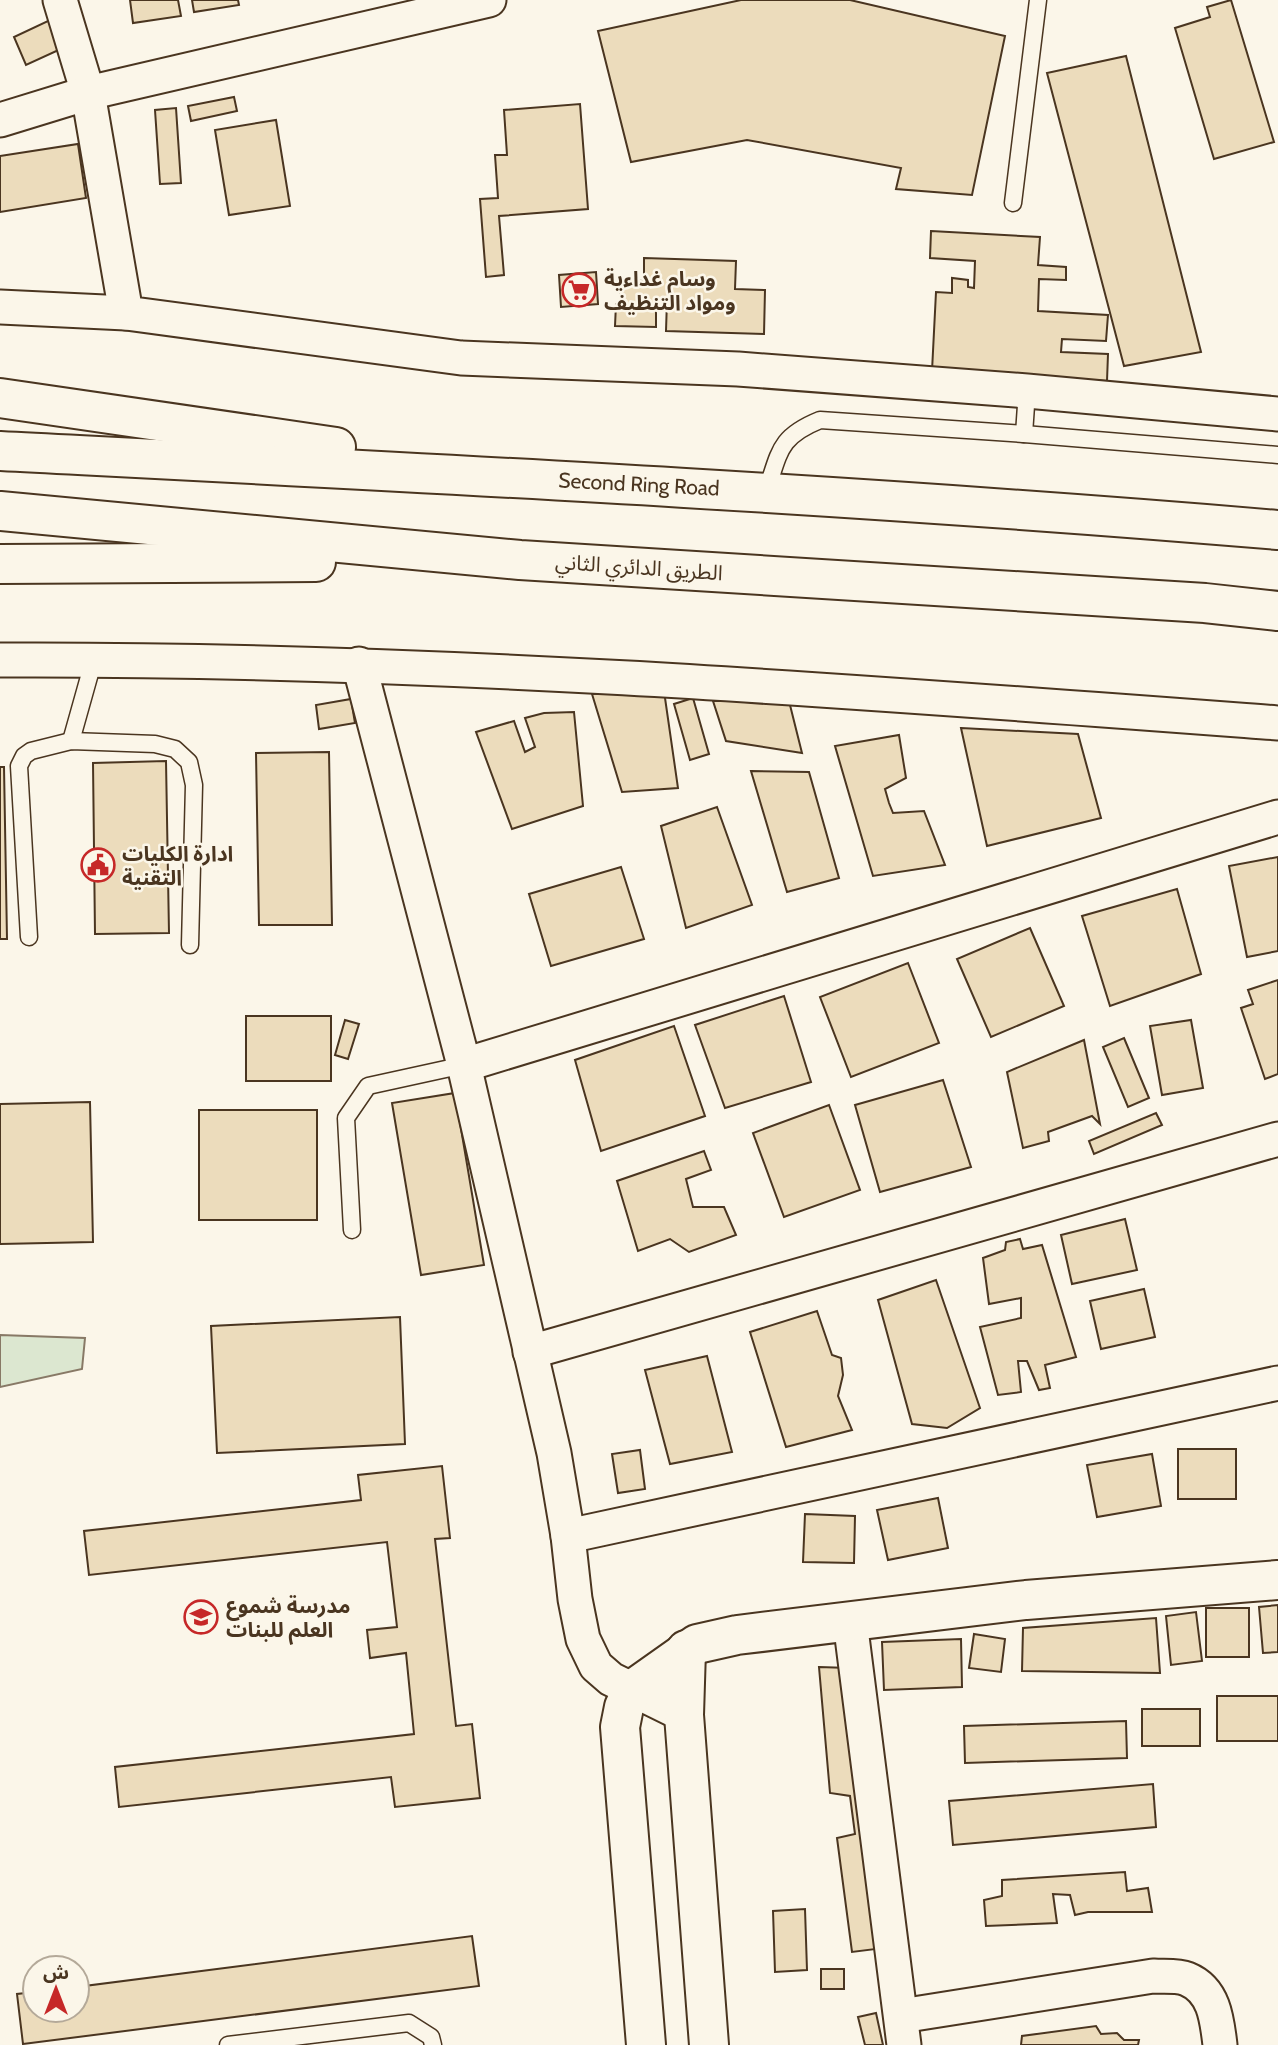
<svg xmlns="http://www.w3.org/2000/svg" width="1278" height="2045" font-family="Cabin,'Noto Sans Arabic',sans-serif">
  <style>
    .green { fill: #dce7d0; stroke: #887966; stroke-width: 2 }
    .building { fill: #ecdcbc; stroke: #4a3520; stroke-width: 2 }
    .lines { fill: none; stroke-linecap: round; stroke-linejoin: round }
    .lane-casing { stroke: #4a3520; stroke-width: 19 }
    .street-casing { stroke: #4a3520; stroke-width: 37 }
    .secondary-casing { stroke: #4a3520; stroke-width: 42 }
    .highway-casing { stroke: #4a3520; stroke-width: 42 }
    .lane { stroke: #fbf6e9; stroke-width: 16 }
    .street { stroke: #fbf6e9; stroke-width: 33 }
    .secondary { stroke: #fbf6e9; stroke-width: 38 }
    .highway { stroke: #fbf6e9; stroke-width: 38 }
    .labels { text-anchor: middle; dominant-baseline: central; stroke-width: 5; stroke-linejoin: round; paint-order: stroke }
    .poi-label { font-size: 21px; font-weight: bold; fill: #4a3520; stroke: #fbf6e9; text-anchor: start }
    .street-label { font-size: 21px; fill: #4a3520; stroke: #fbf6e9 }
  </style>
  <rect width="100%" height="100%" fill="#fbf6e9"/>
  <path class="green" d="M0,1335L85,1338L82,1369L0,1387Z"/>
  <g class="building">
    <path d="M130,0H178L181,16L133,23Z"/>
    <path d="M192,0H238L239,5L194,12Z"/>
    <path d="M741,0H850L1005,36L972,195L896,189L901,168L747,140L631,162L598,31Z"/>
    <path d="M1231,0L1274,142L1214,159L1175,28L1210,17L1207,7Z"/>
    <path d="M50,20L63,48L26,65L14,37Z"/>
    <path d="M1126,56L1201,352L1124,366L1047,73Z"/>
    <path d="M234,97L237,111L191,121L188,106Z"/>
    <path d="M580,104L588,209L499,216L504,275L486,277L480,199L498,198L495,155H507L504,110Z"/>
    <path d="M176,108L181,183L160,184L155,110Z"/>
    <path d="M276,120L290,206L229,215L215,130Z"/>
    <path d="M78,144L86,198L0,212V156Z"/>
    <path d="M931,231L1040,237L1038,265L1066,267V280L1039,279L1038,311L1108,315L1106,341L1062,339L1061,352L1108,354L1107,381L932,371L936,292L952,293V278L968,280V287L974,288L975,261L930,258Z"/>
    <path d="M644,258L736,261L735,289L765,290L764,334L666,331L667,300H656V327L615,326L616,304H620L621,280L644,281Z"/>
    <path d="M596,272L598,304L561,307L559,275Z"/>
    <path d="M664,691L678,788L622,792L592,694Z"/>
    <path d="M693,698L709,754L690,760L674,704Z"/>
    <path d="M351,699L355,723L319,729L316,705Z"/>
    <path d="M713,701H789L802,753L726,741Z"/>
    <path d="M574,712L583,806L512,829L476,732L514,721L525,752L535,747L525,718L544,713Z"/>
    <path d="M961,728L1078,734L1101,818L987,846Z"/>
    <path d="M899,735L906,778L885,789L889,803L893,813L924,811L945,865L873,876L835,746Z"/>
    <path d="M329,752L332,925H259L256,753Z"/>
    <path d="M166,761L169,933L95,934L93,763Z"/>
    <path d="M0,767H4L7,939H0Z"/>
    <path d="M751,771L809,772L839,878L787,892Z"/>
    <path d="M717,807L752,905L686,928L661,826Z"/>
    <path d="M1278,857V951L1247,957L1229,866Z"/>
    <path d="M621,867L644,939L551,966L529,894Z"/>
    <path d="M1177,889L1201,974L1110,1006L1082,916Z"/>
    <path d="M1030,928L1064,1006L991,1037L957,959Z"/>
    <path d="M908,963L939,1043L851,1077L820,997Z"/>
    <path d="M1278,980V1074L1265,1079L1241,1008L1253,1004L1248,990Z"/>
    <path d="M784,996L811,1082L725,1108L695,1025Z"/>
    <rect x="246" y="1016" width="85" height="65"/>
    <path d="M345,1020L359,1024L348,1059L335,1055Z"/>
    <path d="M1191,1020L1203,1088L1162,1095L1150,1026Z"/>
    <path d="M674,1026L705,1116L601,1151L575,1060Z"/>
    <path d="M1124,1038L1149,1098L1128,1107L1103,1047Z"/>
    <path d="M1084,1040L1100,1124L1092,1116L1048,1132L1049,1141L1023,1148L1007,1072Z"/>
    <path d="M943,1080L971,1167L880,1192L855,1105Z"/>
    <path d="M455,1093L484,1265L421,1275L392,1103Z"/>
    <path d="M90,1102L93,1242L0,1244V1104Z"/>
    <path d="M829,1105L860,1190L784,1217L753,1133Z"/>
    <rect x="199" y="1110" width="118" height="110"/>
    <path d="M1156,1113L1162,1125L1094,1154L1089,1141Z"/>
    <path d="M704,1151L711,1170L686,1179L693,1207H724L736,1235L689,1252L670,1239L638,1251L617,1181Z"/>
    <path d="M1125,1219L1137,1270L1072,1284L1061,1235Z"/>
    <path d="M1020,1239L1023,1249L1042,1245L1076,1357L1045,1365L1050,1388L1039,1390L1027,1361H1018L1021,1392L998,1395L980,1327L1021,1318V1298L989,1304L983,1258L1005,1250L1006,1242Z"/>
    <path d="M936,1280L980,1408L947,1428L912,1424L878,1300Z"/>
    <path d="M1144,1289L1155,1337L1101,1349L1090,1301Z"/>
    <path d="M817,1311L832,1355L841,1358L843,1375L838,1396L852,1430L786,1447L750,1332Z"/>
    <path d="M400,1317L405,1444L217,1453L211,1326Z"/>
    <path d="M707,1356L732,1452L670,1464L645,1370Z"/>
    <rect x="1178" y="1449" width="58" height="50"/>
    <path d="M640,1450L645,1489L618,1493L612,1454Z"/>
    <path d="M1152,1454L1161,1506L1097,1517L1087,1465Z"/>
    <path d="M442,1466L450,1538L435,1539L456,1726L472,1724L480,1798L395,1807L391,1777L119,1807L115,1767L414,1734L406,1653L370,1658L367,1630L397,1627L387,1542L89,1575L84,1531L361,1500L358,1475Z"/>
    <path d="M938,1498L948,1548L888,1560L877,1510Z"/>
    <path d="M805,1514L855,1516L854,1563L803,1562Z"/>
    <path d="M1278,1605V1652L1263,1653L1259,1607Z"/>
    <rect x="1206" y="1608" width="43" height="49"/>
    <path d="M1196,1612L1202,1661L1171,1665L1166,1616Z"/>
    <path d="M1156,1618L1160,1673L1022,1671L1023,1628Z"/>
    <path d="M974,1634L1005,1639L1001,1672L969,1668Z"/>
    <path d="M961,1639L962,1687L884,1690L882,1642Z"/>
    <path d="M819,1667L849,1668L884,1948L852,1952L837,1838L855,1834L850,1796L830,1793Z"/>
    <rect x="1217" y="1696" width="61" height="45"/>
    <rect x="1142" y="1709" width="58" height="37"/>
    <path d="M1126,1721L1127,1758L965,1763L964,1726Z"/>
    <path d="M1153,1784L1156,1827L953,1845L949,1801Z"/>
    <path d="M1125,1872L1127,1891L1148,1888L1152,1912H1088L1075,1915L1070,1895L1053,1894L1057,1923L986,1926L984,1900L1002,1896V1880Z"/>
    <path d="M805,1909L807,1970L775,1972L773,1911Z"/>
    <path d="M472,1936L479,1986L23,2044L17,1994L35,1992V2010H77V1987Z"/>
    <rect x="821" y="1969" width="23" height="20"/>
    <path d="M876,2013L883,2045H865L858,2017Z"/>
    <path d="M1096,2026L1101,2034L1117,2033L1124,2040H1139L1138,2045H1021L1022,2036Z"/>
  </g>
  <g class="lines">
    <defs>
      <g id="lane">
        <path d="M1013,203L1038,0"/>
        <path d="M1024,434L1027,391"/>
        <path d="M766,492C780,452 778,437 820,420L1024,434L1278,455"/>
        <path d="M71,741L94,659"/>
        <path d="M29,937L19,766L24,756L31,751L71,741L155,744L175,749L189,762L194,785L190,945"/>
        <path d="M352,1230L346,1118L368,1086L464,1065"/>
        <path d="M228,2045L409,2023L431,2037L433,2045"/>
      </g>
      <g id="street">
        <path d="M60,0L88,93L126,313L461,358L738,369L1027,391L1278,414"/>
        <path d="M0,120L88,93L489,0"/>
        <path d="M0,307L126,313"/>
        <path d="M0,660C427,658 853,691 1278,723"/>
        <path d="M359,664L464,1065L554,1453L568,1536L575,1599L583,1639L596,1666L611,1679L684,1715"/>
        <path d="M464,1065L1278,817"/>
        <path d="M530,1352L1278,1139"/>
        <path d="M568,1536L1278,1383"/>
        <path d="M850,1621L904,2045"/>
        <path d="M901,2016L1153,1976C1163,1977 1177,1975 1187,1979C1214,1990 1217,2019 1220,2045"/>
      </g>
      <g id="secondary">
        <path d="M686,1650L684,1715L709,2045"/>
        <path d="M646,2045L620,1727L624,1707L632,1690L697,1644L737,1635L1026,1600L1278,1580"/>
      </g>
      <g id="highway">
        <path d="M0,398L336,447"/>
        <path d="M0,451C426,473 853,494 1278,530"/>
        <path d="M0,511L520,560L1205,603L1278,611"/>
        <path d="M0,564L316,562"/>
      </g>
    </defs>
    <use href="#lane" class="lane-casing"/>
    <use href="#street" class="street-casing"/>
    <use href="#secondary" class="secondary-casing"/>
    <use href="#highway" class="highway-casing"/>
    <use href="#lane" class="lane"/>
    <use href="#street" class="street"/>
    <use href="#secondary" class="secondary"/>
    <use href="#highway" class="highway"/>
  </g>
  <defs>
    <symbol id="supermarket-ring" viewBox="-11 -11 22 22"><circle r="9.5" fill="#fbf6e9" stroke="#c62828" stroke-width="1.5"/><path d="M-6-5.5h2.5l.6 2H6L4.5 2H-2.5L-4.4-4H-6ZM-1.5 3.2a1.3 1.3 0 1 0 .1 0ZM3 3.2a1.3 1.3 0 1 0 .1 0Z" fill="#c62828"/></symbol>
    <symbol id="civic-ring" viewBox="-11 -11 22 22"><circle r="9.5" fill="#fbf6e9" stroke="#c62828" stroke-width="1.5"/><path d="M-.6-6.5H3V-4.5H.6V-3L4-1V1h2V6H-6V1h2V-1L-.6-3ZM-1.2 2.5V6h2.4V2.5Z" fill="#c62828"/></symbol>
    <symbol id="school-ring" viewBox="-11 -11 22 22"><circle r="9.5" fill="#fbf6e9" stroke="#c62828" stroke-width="1.5"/><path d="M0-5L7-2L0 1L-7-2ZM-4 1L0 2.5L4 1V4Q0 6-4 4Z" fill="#c62828"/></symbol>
  </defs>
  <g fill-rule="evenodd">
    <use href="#supermarket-ring" x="560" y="271" width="38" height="38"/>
    <use href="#civic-ring" x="79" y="846" width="38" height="38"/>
    <use href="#school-ring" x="182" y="1598" width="38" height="38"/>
  </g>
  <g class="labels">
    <g class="poi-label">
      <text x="604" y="278">وسام غداءية<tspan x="604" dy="24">ومواد التنظيف</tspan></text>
      <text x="122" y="853">ادارة الكليات<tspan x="122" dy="24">التقنية</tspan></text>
      <text x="226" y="1605">مدرسة شموع<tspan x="226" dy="24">العلم للبنات</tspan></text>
    </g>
    <g class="street-label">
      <text transform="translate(639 484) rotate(3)">Second Ring Road</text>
      <text transform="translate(639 567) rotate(4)">الطريق الدائري الثاني</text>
    </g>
  </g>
  <g transform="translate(56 1989)"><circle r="33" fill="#fbf6e9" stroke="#b4a999" stroke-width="2"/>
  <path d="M0-5L12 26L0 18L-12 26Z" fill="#c62828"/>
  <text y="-10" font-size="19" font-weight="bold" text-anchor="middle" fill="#4a3520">ش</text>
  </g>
</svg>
